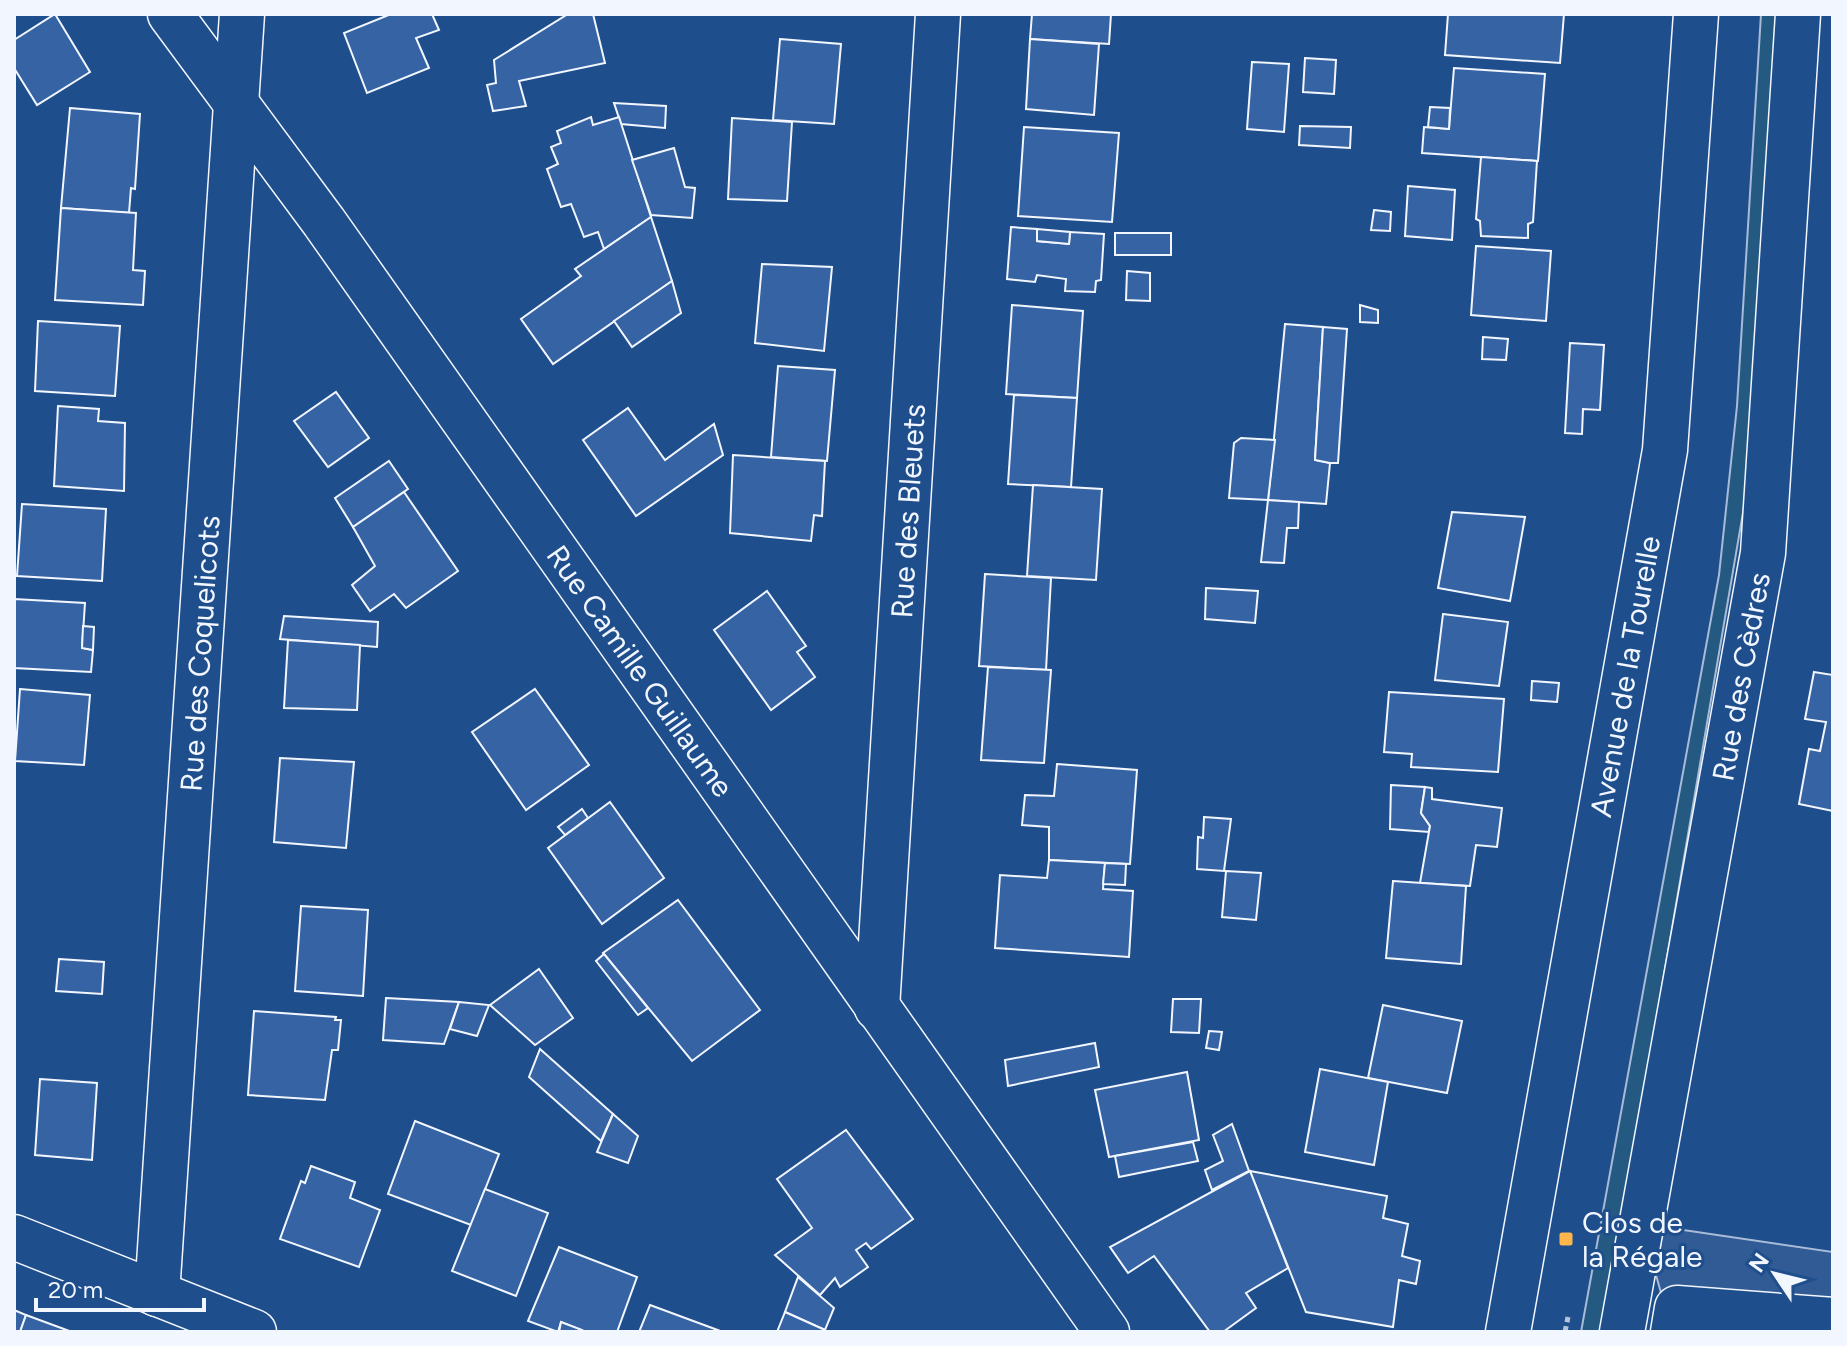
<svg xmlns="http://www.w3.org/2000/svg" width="1847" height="1346" font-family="Figtree,sans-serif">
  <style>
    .green { fill: #245a82; stroke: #a8bbd7; stroke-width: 2 }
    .parking { fill: #305b95; stroke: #a8bbd7; stroke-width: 2 }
    .building { fill: #3563a3; stroke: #f2f6ff; stroke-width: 2 }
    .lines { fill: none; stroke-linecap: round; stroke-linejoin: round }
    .street-casing { stroke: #f2f6ff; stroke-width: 47 }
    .secondary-casing { stroke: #f2f6ff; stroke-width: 47 }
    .path { stroke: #b3c4dc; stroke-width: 5; stroke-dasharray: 6 4; stroke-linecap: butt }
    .street { stroke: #1f4e8c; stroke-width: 44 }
    .secondary { stroke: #1f4e8c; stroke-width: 44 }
    .poi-dot { fill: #ffb74d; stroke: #1f4e8c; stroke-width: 3 }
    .labels { text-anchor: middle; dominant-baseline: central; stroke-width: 6; stroke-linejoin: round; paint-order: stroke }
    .street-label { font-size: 30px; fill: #f2f6ff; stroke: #1f4e8c }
    .poi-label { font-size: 30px; fill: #f2f6ff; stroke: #1f4e8c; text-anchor: start }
  </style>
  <rect width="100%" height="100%" fill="#1f4e8c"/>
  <path class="green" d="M1761,14H1783L1746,495L1603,1332H1581L1719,575L1737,406Z"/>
  <path class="parking" d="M1663,1227L1833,1252V1332H1672L1656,1275Z"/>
  <g class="building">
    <path d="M55,14L90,72L37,105L14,68V40Z"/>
    <path d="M391,14H432L439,30L416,38L429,68L367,93L344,33Z"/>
    <path d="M568,14H593L605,63L519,81L526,106L493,111L487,85L496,83L494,60Z"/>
    <path d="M1032,14H1111L1109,44L1030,39Z"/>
    <path d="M1448,14H1564L1560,63L1445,55Z"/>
    <path d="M780,39L841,44L834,124L773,120Z"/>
    <path d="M1030,39L1099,44L1094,115L1026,109Z"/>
    <path d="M1305,58L1336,60L1334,94L1303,92Z"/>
    <path d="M1252,62L1289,64L1284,132L1247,129Z"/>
    <path d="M1454,68L1545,74L1538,161L1422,153L1424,127L1449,129Z"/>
    <path d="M614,103L666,106L665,128L621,124Z"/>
    <path d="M1430,107L1450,108L1449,129L1428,127Z"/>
    <path d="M70,108L140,114L135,189L131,188L129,213L61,208Z"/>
    <path d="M591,117L593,125L619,117L651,217L604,249L598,232L584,237L571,204L561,207L547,169L558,164L551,147L561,143L557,131Z"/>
    <path d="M732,118L792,122L787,201L728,199Z"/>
    <path d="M1300,126L1351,127L1350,148L1299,145Z"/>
    <path d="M1024,127L1119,133L1112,222L1018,216Z"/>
    <path d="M674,148L685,187L695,188L692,218L651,215L632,160Z"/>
    <path d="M1481,157L1537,161L1533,222L1528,224V238L1481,236L1480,221L1476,219Z"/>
    <path d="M1408,186L1455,190L1452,240L1405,236Z"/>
    <path d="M61,208L136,213L133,270L145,271L143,305L55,300Z"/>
    <path d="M1374,210L1391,212L1390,231L1371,230Z"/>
    <path d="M651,217L672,281L553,364L521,319L581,276L575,269Z"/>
    <path d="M1011,227L1037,229V241L1069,244L1070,232L1104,234L1101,280L1096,281L1095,292L1065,291L1066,279L1037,275L1035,282L1007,279Z"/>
    <path d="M1037,229L1070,232L1069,244L1037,241Z"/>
    <rect x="1115" y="233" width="56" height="22"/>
    <path d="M1476,246L1551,251L1546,321L1471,315Z"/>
    <path d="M762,264L832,267L824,351L755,343Z"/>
    <path d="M1127,271L1150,273V301L1126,300Z"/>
    <path d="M672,281L681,313L632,347L614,321Z"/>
    <path d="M1012,305L1083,311L1077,398L1006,394Z"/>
    <path d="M1360,305L1378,310V323L1360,322Z"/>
    <path d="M38,321L120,326L115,396L35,391Z"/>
    <path d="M1285,324L1323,327L1315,460L1330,463L1326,504L1268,500Z"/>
    <path d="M1323,327L1347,329L1338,463H1330L1315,460Z"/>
    <path d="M1483,337L1508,339L1506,360L1482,359Z"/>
    <path d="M1570,343L1604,345L1600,410L1583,409L1582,434L1565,433Z"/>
    <path d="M778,366L835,370L827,461L771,457Z"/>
    <path d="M336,392L369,438L328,467L294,421Z"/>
    <path d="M1014,395L1077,398L1071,487L1008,484Z"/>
    <path d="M58,406L99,409L98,421L125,423L124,491L54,486Z"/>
    <path d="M628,408L665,460L714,424L723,455L636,516L583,440Z"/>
    <path d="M1241,438L1275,440L1268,500L1229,498L1234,443Z"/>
    <path d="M733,455L825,461L822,516L814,515L811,541L730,533Z"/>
    <path d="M389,461L408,489L353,527L335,498Z"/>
    <path d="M1033,485L1102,489L1096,580L1027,576Z"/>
    <path d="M404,492L458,571L406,608L394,594L370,611L352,585L375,566L353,527Z"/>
    <path d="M1268,500L1299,502L1298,528H1287L1284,563L1261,562Z"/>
    <path d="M22,504L106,509L102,581L17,576Z"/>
    <path d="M1452,512L1525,517L1510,601L1438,588Z"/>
    <path d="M985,574L1051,578L1046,670L979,666Z"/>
    <path d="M1206,588L1258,591L1255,623L1205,619Z"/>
    <path d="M767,591L806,646L797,652L815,677L771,710L714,630Z"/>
    <path d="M14,599L85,603L82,648L93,650L91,672L14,668Z"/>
    <path d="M1443,614L1508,622L1499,686L1435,680Z"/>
    <path d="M284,616L378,622L377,647L280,639Z"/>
    <path d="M83,626L94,627L93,650L82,648Z"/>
    <path d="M288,640L360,645L357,710L284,708Z"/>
    <path d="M988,667L1051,670L1044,763L981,760Z"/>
    <path d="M1814,672L1833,675V811L1799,804L1809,749L1820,751L1826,722L1805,719Z"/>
    <path d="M1532,681L1559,683L1557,702L1531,700Z"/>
    <path d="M20,689L90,695L84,765L15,761Z"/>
    <path d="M535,689L589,765L526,810L472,732Z"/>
    <path d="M1389,692L1504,699L1498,772L1411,767L1412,754L1384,752Z"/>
    <path d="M280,758L354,762L346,848L274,842Z"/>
    <path d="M1057,764L1137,770L1130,864L1049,860V827L1022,825L1025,795L1054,796Z"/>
    <path d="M1391,785L1425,787L1421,813L1430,826L1429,832L1390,829Z"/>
    <path d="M1425,787L1432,788V799L1502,808L1497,847L1476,845L1470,886L1420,883L1430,826L1421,813Z"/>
    <path d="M610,802L664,878L602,924L548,848Z"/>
    <path d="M582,809L588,818L565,835L558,827Z"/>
    <path d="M1204,817L1231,819L1224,871L1197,869L1198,837L1203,838Z"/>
    <path d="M1049,860L1105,863L1103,889L1133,891L1129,957L995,948L1000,875L1047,878Z"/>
    <path d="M1105,863L1126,864L1125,885L1103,884Z"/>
    <path d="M1226,871L1261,873L1256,920L1222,917Z"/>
    <path d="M1393,881L1466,886L1461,964L1386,958Z"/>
    <path d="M678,900L760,1010L692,1061L603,953Z"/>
    <path d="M301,906L368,910L363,996L295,991Z"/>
    <path d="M604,954L648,1008L638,1015L596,961Z"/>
    <path d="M59,959L104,962L102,994L56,991Z"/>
    <path d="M539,969L573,1018L535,1045L490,1005Z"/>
    <path d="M386,998L459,1002L444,1044L383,1040Z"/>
    <path d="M1173,999H1201L1199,1033L1171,1032Z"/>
    <path d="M459,1002L489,1005L477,1036L450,1029Z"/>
    <path d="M1383,1005L1462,1021L1447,1093L1368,1078Z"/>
    <path d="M254,1011L336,1017L335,1020H341L338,1050H332L325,1100L248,1095Z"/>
    <path d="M1209,1031L1222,1032L1219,1050L1206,1048Z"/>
    <path d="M1095,1043L1099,1067L1008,1086L1005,1060Z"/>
    <path d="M540,1049L613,1114L601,1141L529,1077Z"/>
    <path d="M1320,1069L1388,1082L1374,1165L1305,1152Z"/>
    <path d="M1187,1072L1199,1140L1109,1157L1095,1090Z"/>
    <path d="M40,1079L97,1083L92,1160L35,1155Z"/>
    <path d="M613,1114L638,1136L628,1163L597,1152Z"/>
    <path d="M415,1121L499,1154L471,1225L388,1194Z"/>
    <path d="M1232,1124L1249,1171L1212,1190L1205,1170L1223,1161L1213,1135Z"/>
    <path d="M846,1130L913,1219L871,1249L866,1243L856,1250L868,1267L840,1287L835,1278L820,1295L775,1255L812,1228L777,1179Z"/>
    <path d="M1193,1142L1198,1161L1119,1177L1115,1156Z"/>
    <path d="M311,1166L355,1182L350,1198L380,1210L359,1267L280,1239L301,1181L305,1183Z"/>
    <path d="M1250,1171L1387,1196L1383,1218L1408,1224L1402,1256L1420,1261L1416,1284L1399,1280L1393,1327L1306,1312Z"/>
    <path d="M1250,1171L1288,1268L1246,1293L1256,1308L1223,1332H1210L1154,1256L1128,1273L1110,1247Z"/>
    <path d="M485,1189L548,1213L516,1296L452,1271Z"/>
    <path d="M559,1247L637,1277L617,1332H586L561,1322L558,1332L528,1321Z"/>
    <path d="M798,1277L834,1308L825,1330L785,1312Z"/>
    <path d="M650,1305L723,1332H639Z"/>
    <path d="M14,1310L26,1315L20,1332H14Z"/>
    <path d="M785,1312L825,1330V1332H777Z"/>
    <path d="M26,1315L72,1332H20Z"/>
    <path d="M561,1322L582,1330L581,1332H559Z"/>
  </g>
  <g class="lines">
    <defs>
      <g id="street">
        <path id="s1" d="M170,14L324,222L1107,1332"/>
        <path id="s2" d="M877,1008L938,14"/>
        <path d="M14,1237L254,1332"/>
        <path id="s3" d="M157,1294L242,14"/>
        <path id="s4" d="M1622,1332L1763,553L1798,14"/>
        <path d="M1673,1332L1677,1308L1833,1320"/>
      </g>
      <g id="secondary">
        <path id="s5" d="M1508,1332L1665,450L1696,14"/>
      </g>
    </defs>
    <use href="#street" class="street-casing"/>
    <use href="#secondary" class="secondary-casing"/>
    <path class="path" d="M1565,1332L1568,1317"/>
    <use href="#street" class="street"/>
    <use href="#secondary" class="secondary"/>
  </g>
  <rect class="poi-dot" x="1558" y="1231" width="16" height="16" rx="4"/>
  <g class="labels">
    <g class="street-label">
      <text stroke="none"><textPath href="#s2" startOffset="498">Rue des Bleuets</textPath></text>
      <text stroke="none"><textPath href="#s3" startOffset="642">Rue des Coquelicots</textPath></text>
      <text stroke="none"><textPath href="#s1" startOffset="808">Rue Camille Guillaume</textPath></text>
      <text stroke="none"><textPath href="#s5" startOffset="666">Avenue de la Tourelle</textPath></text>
      <text stroke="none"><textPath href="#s4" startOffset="666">Rue des Cèdres</textPath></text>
    </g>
    <g class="poi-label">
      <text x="1582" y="1222">Clos de<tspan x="1582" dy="34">la Régale</tspan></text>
    </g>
  </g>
  <rect width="1847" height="1346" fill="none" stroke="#f2f6ff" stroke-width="32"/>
  <g transform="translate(1775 1274) rotate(305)" stroke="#1f4e8c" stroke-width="6" paint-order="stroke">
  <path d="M0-6L14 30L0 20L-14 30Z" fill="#f2f6ff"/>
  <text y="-12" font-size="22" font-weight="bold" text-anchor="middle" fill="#f2f6ff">N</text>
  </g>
  <path d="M36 1298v12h168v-12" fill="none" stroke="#f2f6ff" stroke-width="4"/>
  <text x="48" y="1298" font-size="24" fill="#f2f6ff" stroke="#1f4e8c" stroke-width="6" paint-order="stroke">20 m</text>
</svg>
